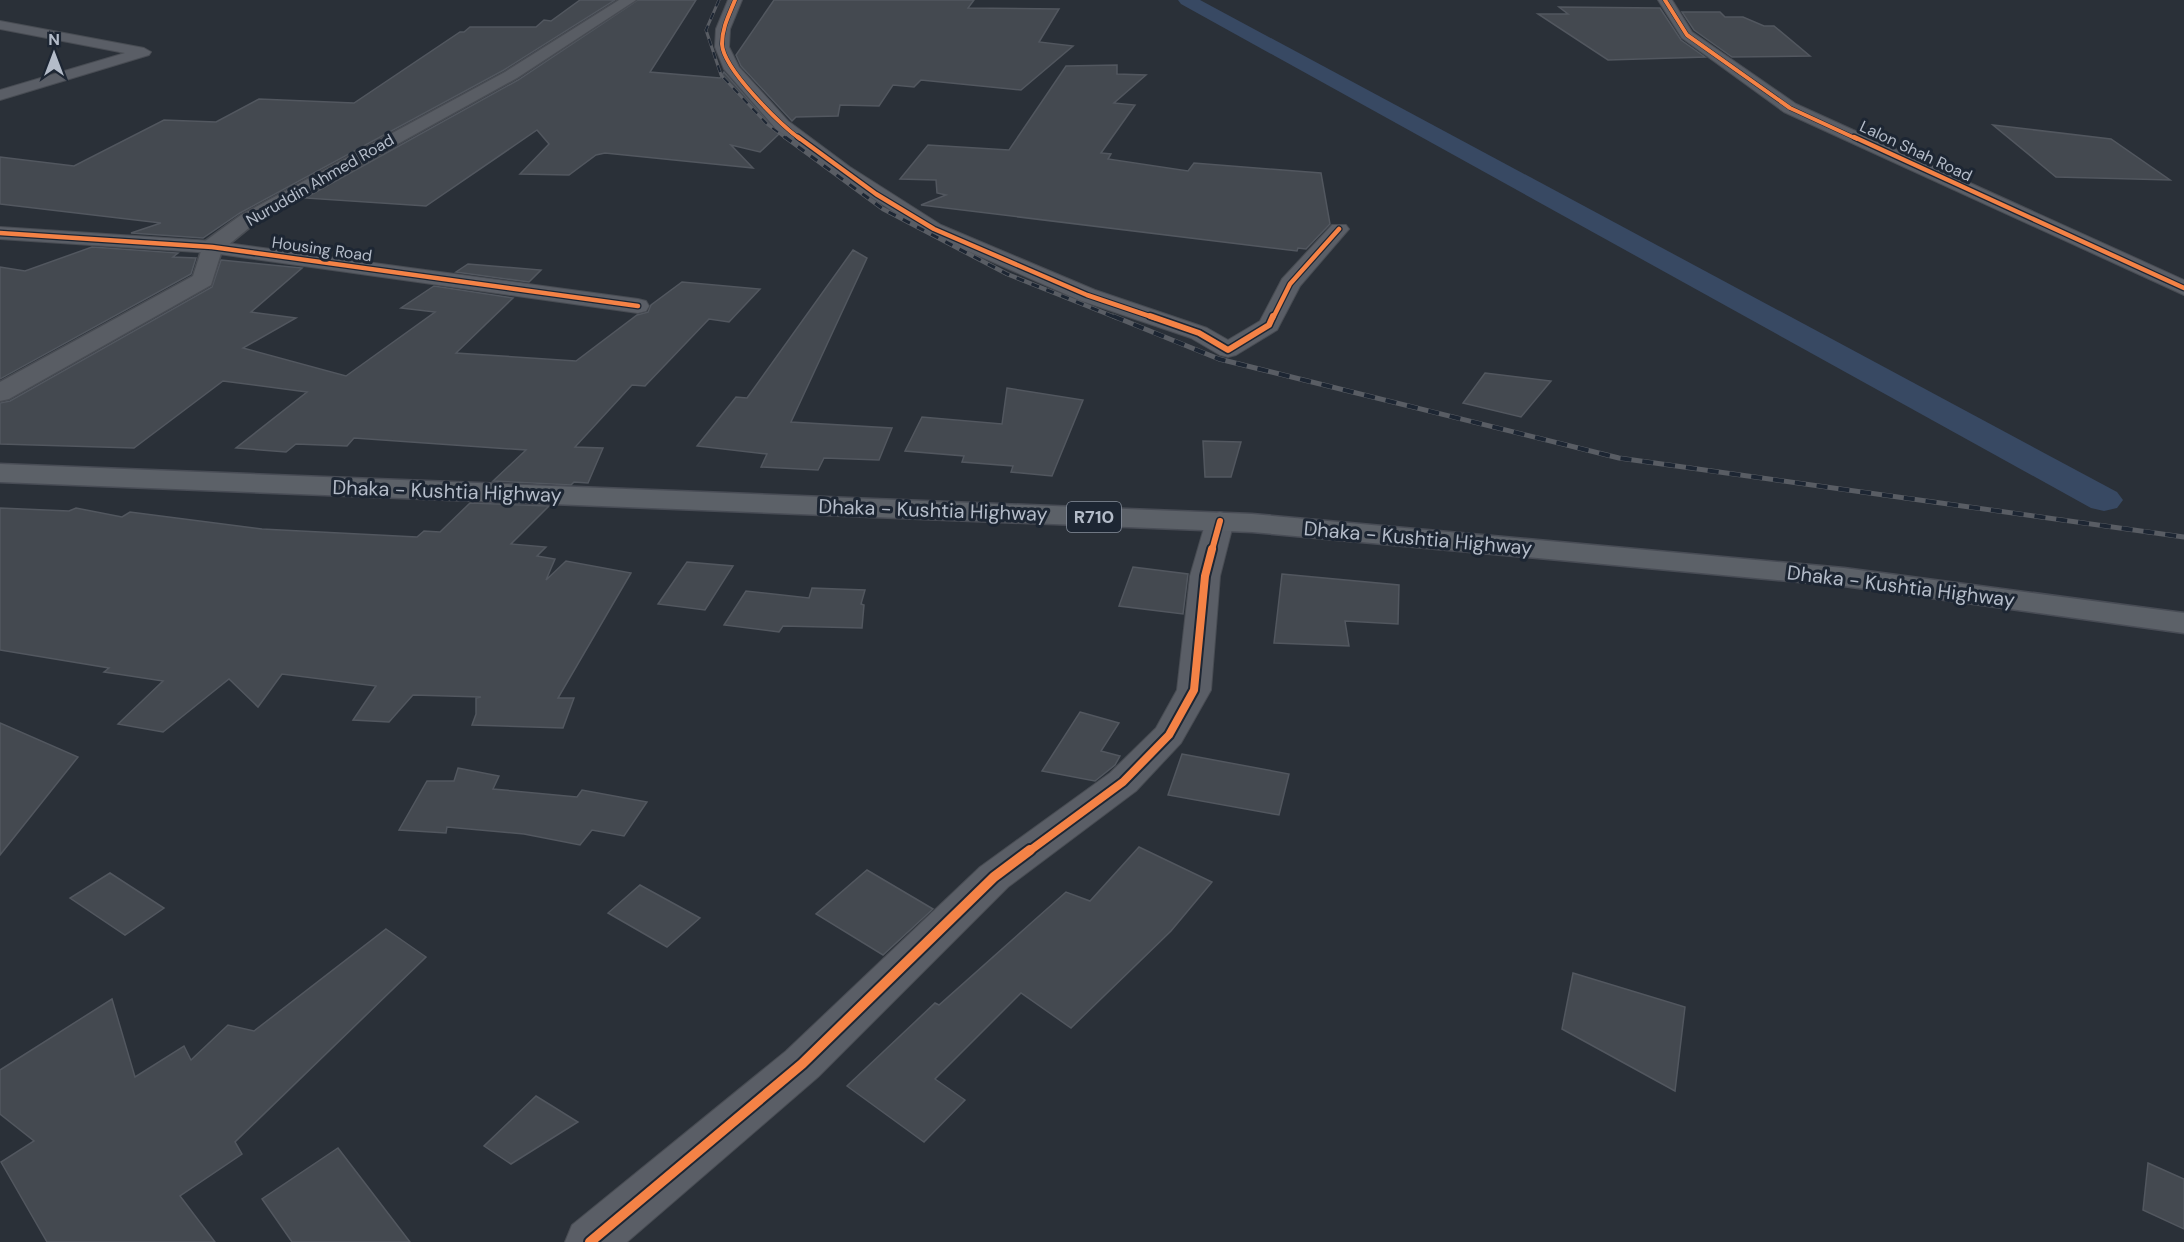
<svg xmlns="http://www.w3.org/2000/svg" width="2184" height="1242" font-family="'DM Sans',sans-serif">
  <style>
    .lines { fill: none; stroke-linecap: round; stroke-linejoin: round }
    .canal { fill: #384963; fill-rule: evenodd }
    .building { fill: #444950; stroke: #52575f; stroke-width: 1.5 }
    .street-casing { stroke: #484c53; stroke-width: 2 }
    .secondary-casing { stroke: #484c53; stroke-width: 3 }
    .primary-casing { stroke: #484c55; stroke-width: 3 }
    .street { fill: #5a5e66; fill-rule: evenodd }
    .secondary { fill: #595d64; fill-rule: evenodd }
    .primary { fill: #5c6168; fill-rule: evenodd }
    .rail-far2-casing { stroke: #595d64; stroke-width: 3 }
    .rail-far1-casing { stroke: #595d64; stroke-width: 4.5 }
    .rail-casing { stroke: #595d64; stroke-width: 5 }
    .rail-far2 { stroke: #1d2633; stroke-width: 2; stroke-dasharray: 7; stroke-linecap: butt }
    .rail-far1 { stroke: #1d2633; stroke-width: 3; stroke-dasharray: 8; stroke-linecap: butt }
    .rail { stroke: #1d2633; stroke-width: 4; stroke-dasharray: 11; stroke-linecap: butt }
    .cycleway-far4-casing { stroke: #1d2633; stroke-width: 5 }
    .cycleway-far3-casing { stroke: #1d2633; stroke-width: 7 }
    .cycleway-far2-casing { stroke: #1d2633; stroke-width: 9 }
    .cycleway-far1-casing { stroke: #1d2633; stroke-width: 12 }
    .cycleway-casing { stroke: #1d2633; stroke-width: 14 }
    .cycleway-far4 { stroke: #f48246; stroke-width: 4 }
    .cycleway-far3 { stroke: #f48246; stroke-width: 4.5 }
    .cycleway-far2 { stroke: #f48246; stroke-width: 6 }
    .cycleway-far1 { stroke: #f48246; stroke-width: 8 }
    .cycleway { stroke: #f48246; stroke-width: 10 }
    .labels { text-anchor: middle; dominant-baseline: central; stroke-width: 6; stroke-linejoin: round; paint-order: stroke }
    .far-street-label { font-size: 16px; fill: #b4bcc9; stroke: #1d2633 }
    .shield { fill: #1d2633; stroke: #878f9c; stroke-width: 1.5 }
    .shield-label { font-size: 18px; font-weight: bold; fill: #b4bcc9 }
    .street-label { font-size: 20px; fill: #b4bcc9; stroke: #1d2633 }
  </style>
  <rect width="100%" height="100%" fill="#2a3038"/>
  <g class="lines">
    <path class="canal" d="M1178,0H1200L2117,492L2123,500L2117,508L2104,511L2091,508L1181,4Z"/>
  </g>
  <g class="building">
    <path d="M580,0H615L504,70L240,213L203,238L131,233L161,223L0,204V157L74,166L164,120L216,122L259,99L354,103L460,32H464L470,27H536L544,20L551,21Z"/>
    <path d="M638,0H696L650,72L720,78L724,72L779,134L760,152L731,145L753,168L605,153L596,155L569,175L520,174L549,144L537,130L426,206L305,198L518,80Z"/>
    <path d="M774,0H974L968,8L1059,9L1039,42L1073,46L1021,90L921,80L914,87L893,85L879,106L840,105L838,116L796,117L792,121L741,66L736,55Z"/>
    <path d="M1559,7L1660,8L1681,40L1705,57L1608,60L1538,14H1568Z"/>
    <path d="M1682,12H1720L1725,17H1743L1764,26H1774L1810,56L1732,57L1694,30Z"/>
    <path d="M1117,65V74L1146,75L1114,103L1135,105L1101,153L1111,154L1108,159L1188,171L1194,163L1321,173L1330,224L1306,249L1298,248L1297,251L921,205L946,195L937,193L936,180L900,179L928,145L1009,150L1066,66Z"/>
    <path d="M1993,125L2111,139L2170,180L2056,177Z"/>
    <path d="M92,247L178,253L173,257L196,258L191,274L0,379V267L25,271Z"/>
    <path d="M853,250L867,258L791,422L892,428L879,460L824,458L818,470L761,467L767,454L697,446L736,397L747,398Z"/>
    <path d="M221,260L302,268L251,312L296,318L243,348L346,376L435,312L401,308L434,286L513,298L456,353L576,361L637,315L648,312L651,305L682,282L760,289L729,322L709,319L645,386L632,385L575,447L603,448L588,483L574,482L571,485L493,481L526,450L354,438L347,446L296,444L286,452L236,448L307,392L223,381L134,448L0,444V403L10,401L212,287Z"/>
    <path d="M468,264L541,270L529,282L456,272Z"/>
    <path d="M1485,373L1551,381L1521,417L1463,403Z"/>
    <path d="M1007,388L1083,400L1052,476L1011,472L1013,466L962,462L964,456L905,451L922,417L1002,424Z"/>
    <path d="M1203,441L1241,442L1231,477H1205Z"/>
    <path d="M470,503L549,506L511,544L546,547L537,556L555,559L546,580L566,561L631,573L558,698H574L563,728L472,725L476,714V698L481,697L413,695L389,722L353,720L376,686L282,674L258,707L229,679L163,732L118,724L163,681L104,672L109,668L0,650V508L69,511L76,508L122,517L130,512L262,529L417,537L424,531L440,532Z"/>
    <path d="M687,562L733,566L705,610L658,604Z"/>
    <path d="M1133,567L1188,574L1183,614L1119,606Z"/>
    <path d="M1282,574L1399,585L1398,624L1345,621L1349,646L1274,643Z"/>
    <path d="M812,588L865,590L861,604L864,605L862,628L783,626L779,632L724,625L746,591L809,598Z"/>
    <path d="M1080,712L1119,723L1101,751L1120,756L1115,765L1095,781L1042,771Z"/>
    <path d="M0,723L78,757L0,855Z"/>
    <path d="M1182,754L1289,774L1279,815L1168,795Z"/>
    <path d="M458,768L499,776L493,789L577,797L582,790L647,802L624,836L592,830L580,845L524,834L447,827L446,833L399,830L427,781H454Z"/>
    <path d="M1139,847L1212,882L1171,931L1071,1028L1021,993L935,1079L965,1100L924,1142L847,1086L935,1003L939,1005L1066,892L1090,901Z"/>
    <path d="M867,870L933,909L883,955L816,914Z"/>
    <path d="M110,873L164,908L125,935L70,898Z"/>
    <path d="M640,885L700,918L667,947L608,913Z"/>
    <path d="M386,929L426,957L235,1142L242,1154L180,1196L215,1242H47L1,1162L34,1141L0,1114V1070L112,999L135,1077L184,1046L191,1060L228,1025L254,1031Z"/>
    <path d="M1573,973L1685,1007L1675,1091L1562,1029Z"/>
    <path d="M536,1096L578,1122L511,1164L484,1146Z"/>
    <path d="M338,1148L410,1242H292L262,1199Z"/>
    <path d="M2148,1163L2184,1179V1229L2143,1210Z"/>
  </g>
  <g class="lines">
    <defs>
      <g id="street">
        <path d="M728,0H742L730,29L729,47L739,67L788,121L850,167L941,225L1095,290L1207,328L1228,340L1260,321L1282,279L1332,225H1346L1349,229L1300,286L1277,330L1236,355L1228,357L1220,355L1191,338L1079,300L927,233L836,175L776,129L724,69L715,47L716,29Z"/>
        <path d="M1658,0H1672L1692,32L1796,104L2184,280V295L1784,112L1682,38Z"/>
        <path d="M0,21L144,48L151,52L149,55L0,100V90L125,53L0,29Z"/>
        <path d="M0,227L212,241L638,299L646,301L649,306L646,311L638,313L212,253L0,239Z"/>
        <path d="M1220,512L1230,515L1234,521L1220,576L1211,690L1181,743L1136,791L1008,887L818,1077L627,1242H565L572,1225L786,1051L980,867L1110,773L1156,728L1177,690L1190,576L1206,521L1210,515Z"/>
      </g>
      <path id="secondary" d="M619,0H636L517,78L255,223L222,250L211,285L9,399L0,401V382L193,276L204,242L241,215L505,72Z"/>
      <path id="primary" d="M0,464L1252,514L1844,568L2184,613V633L1844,586L1252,532L0,482Z"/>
    </defs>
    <use href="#street" class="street-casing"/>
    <use href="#secondary" class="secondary-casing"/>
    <use href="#primary" class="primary-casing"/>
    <use href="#street" class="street"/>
    <use href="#secondary" class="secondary"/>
    <use href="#primary" class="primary"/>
    <defs>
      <path id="rail-far2" d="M719,0L706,30L721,75L767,124L787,139"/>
      <path id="rail-far1" d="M785,137L883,209L1007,274L1117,318"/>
      <path id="rail" d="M1113,316L1219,359L1619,458L2184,537"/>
    </defs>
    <use href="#rail-far2" class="rail-far2-casing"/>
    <use href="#rail-far1" class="rail-far1-casing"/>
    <use href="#rail" class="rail-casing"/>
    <use href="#rail-far2" class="rail-far2"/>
    <use href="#rail-far1" class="rail-far1"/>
    <use href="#rail" class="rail"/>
    <defs>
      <g id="cycleway-far4">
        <path d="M735,0C729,15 722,28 722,44C723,69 780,124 800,139"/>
        <path d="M1665,0L1687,35L1790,108L1857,139"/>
      </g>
      <g id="cycleway-far3">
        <path d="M798,137L876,194L934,229L1087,295L1155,318"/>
        <path d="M1854,137L2184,288"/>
        <path d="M0,233L212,247L638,306"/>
        <path d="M1273,318L1290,284L1339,229"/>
      </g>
      <g id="cycleway-far2">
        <path d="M1150,316L1199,333L1228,350L1269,325L1273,316"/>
        <path d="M1212,550L1220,521"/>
      </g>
      <path id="cycleway-far1" d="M1028,852L1123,782L1169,735L1194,690L1205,576L1212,549"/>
      <path id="cycleway" d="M590,1242L802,1064L994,877L1030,850"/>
    </defs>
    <use href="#cycleway-far4" class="cycleway-far4-casing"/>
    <use href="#cycleway-far3" class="cycleway-far3-casing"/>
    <use href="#cycleway-far2" class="cycleway-far2-casing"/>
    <use href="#cycleway-far1" class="cycleway-far1-casing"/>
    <use href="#cycleway" class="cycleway-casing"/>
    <use href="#cycleway-far4" class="cycleway-far4"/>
    <use href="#cycleway-far3" class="cycleway-far3"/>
    <use href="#cycleway-far2" class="cycleway-far2"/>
    <use href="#cycleway-far1" class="cycleway-far1"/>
    <use href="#cycleway" class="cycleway"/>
  </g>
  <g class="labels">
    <g class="far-street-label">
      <text transform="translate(1916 151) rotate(25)">Lalon Shah Road</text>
      <text transform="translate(320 180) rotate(-30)">Nuruddin Ahmed Road</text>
      <text transform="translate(322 249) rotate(8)">Housing Road</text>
    </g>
    <rect class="shield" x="1067" y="502" width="54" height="30" rx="4.5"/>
    <g class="shield-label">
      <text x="1094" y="517">R710</text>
    </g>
    <g class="street-label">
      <text transform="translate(447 491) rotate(2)">Dhaka - Kushtia Highway</text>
      <text transform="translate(933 510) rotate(2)">Dhaka - Kushtia Highway</text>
      <text transform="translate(1418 538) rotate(5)">Dhaka - Kushtia Highway</text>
      <text transform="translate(1901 586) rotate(7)">Dhaka - Kushtia Highway</text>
    </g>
  </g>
  <g transform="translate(54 54)" stroke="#1d2633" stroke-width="4.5" paint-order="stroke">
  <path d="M0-4.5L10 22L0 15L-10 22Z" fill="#b4bcc9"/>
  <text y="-9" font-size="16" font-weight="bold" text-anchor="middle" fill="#b4bcc9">N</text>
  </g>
</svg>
